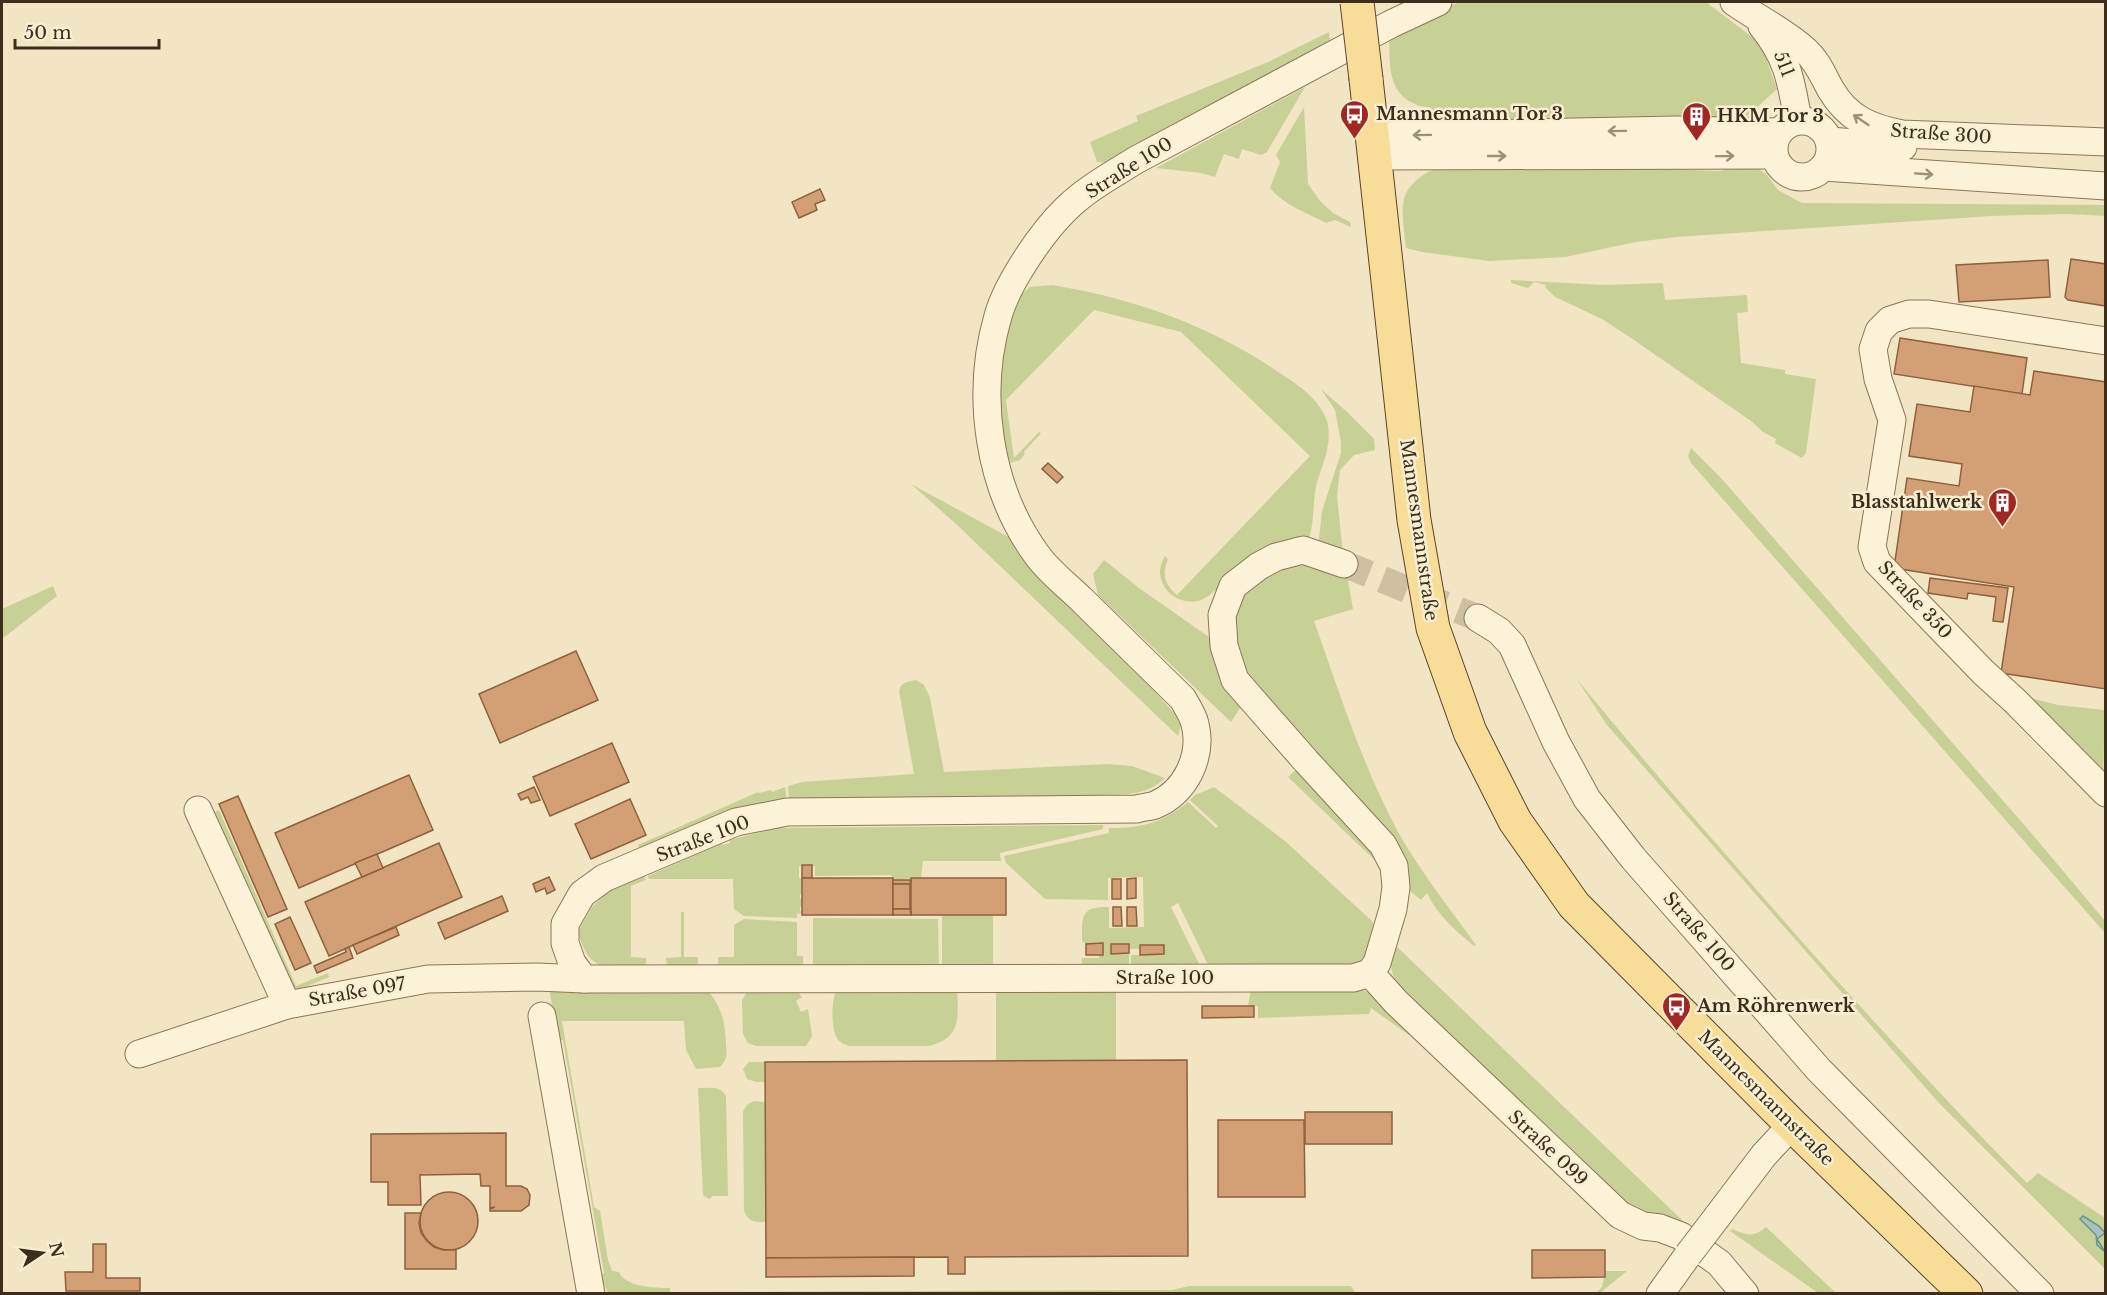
<svg xmlns="http://www.w3.org/2000/svg" width="2107" height="1295" font-family="'Libre Baskerville',serif">
  <style>
    .green { fill: #c8d195 }
    .water { fill: #a5c4bc; stroke: #6b938b; stroke-width: 1.5 }
    .building { fill: #d3a075; stroke: #8f603c; stroke-width: 1.5 }
    .lines { fill: none; stroke-linecap: round; stroke-linejoin: round }
    .minor-tunnel { stroke: #cec0a2; stroke-width: 27; stroke-dasharray: 27 14; stroke-linecap: butt }
    .minor-casing { stroke: #8d7658; stroke-width: 29 }
    .major-casing { stroke: #5b442c; stroke-width: 35 }
    .minor { stroke: #fbf2d7; stroke-width: 27 }
    .major { stroke: #f7dd98; stroke-width: 33 }
    .minor-bridge-casing { stroke: #8d7658; stroke-width: 29; stroke-linecap: butt }
    .major-bridge-casing { stroke: #5b442c; stroke-width: 35; stroke-linecap: butt }
    .minor-bridge { stroke: #fbf2d7; stroke-width: 27 }
    .major-bridge { stroke: #f7dd98; stroke-width: 33 }
    .oneway { stroke: #9c907a }
    .labels { text-anchor: middle; dominant-baseline: central; stroke-width: 5; stroke-linejoin: round; paint-order: stroke }
    .street-label { font-size: 18px; fill: #3c2d1d; stroke: #f8efd3 }
    .poi-label { font-size: 18px; font-weight: bold; fill: #3c2d1d; stroke: #f8efd3; text-anchor: start }
  </style>
  <rect width="100%" height="100%" fill="#f2e5c3"/>
  <g class="green">
    <path d="M1459,2H1706L1756,40L1765,55L1777,89L1742,121L1431,119L1430,108C1387,101 1390,70 1389,36Z"/>
    <path d="M1329,32L1330,42L1107,163L1097,162L1090,142L1138,121L1136,116L1268,62Z"/>
    <path d="M1305,87L1267,152L1261,155L1242,149L1239,159L1224,154L1215,177L1201,173L1156,168Z"/>
    <path d="M1304,107L1308,184L1320,201L1333,213L1350,222L1351,227L1335,220L1326,223C1307,213 1284,205 1270,188L1280,162L1276,155Z"/>
    <path d="M1601,167L1720,171L1730,168L1750,167L1758,169L1767,175L1778,190L1802,203L2105,205L2106,216L2065,214L1992,216L1676,237L1636,242L1565,257L1489,261L1422,252L1406,248C1402,209 1394,188 1436,168Z"/>
    <path d="M1511,280L1604,285L1663,283L1665,300L1747,295L1748,312L1737,313L1741,363L1785,370V374L1816,379L1806,453L1802,458L1775,443L1776,439L1763,432L1751,421L1631,338L1602,319L1555,297L1545,287L1546,285L1534,282L1528,288L1511,283Z"/>
    <path d="M1052,285C1136,299 1209,325 1280,373C1299,386 1319,398 1327,421C1334,447 1319,468 1315,492C1313,507 1314,523 1309,538L1305,542C1290,546 1264,551 1252,559C1238,568 1214,595 1201,600C1188,605 1170,598 1164,586C1158,576 1159,566 1165,556L1168,559C1162,574 1164,584 1177,595L1310,456L1181,332L1094,310L1006,400L1014,458L1039,432L1041,433L1024,452L1025,454L1020,460L1010,463L1002,447L999,434L1001,342L1017,298L1030,287Z"/>
    <path d="M1321,389L1346,411L1374,439L1375,450L1354,455L1340,470L1337,496L1343,554L1318,548L1322,511L1341,453V442L1335,410Z"/>
    <path d="M1691,448L1721,478L2033,835L2105,921V933L1691,463L1688,456Z"/>
    <path d="M911,484L1012,539L1130,664L1182,722L1178,736L956,524Z"/>
    <path d="M1104,560L1139,588L1209,637L1242,705L1231,722L1098,595L1093,574Z"/>
    <path d="M1296,561L1347,575L1353,609L1314,621C1339,691 1361,762 1396,828C1418,869 1449,907 1476,945L1474,946C1456,931 1437,915 1427,893L1421,900L1406,888L1409,873L1408,867L1249,682L1232,636L1238,598L1287,562Z"/>
    <path d="M53,586L57,596L2,639V609Z"/>
    <path d="M1576,678C1656,776 1739,870 1822,964C1889,1038 1956,1112 2027,1183L2038,1173L2105,1218V1269L1938,1102L1607,725Z"/>
    <path d="M916,680L924,685L930,698L944,772L1108,764L1132,766L1165,778C1147,796 1125,794 1102,795V799L789,800L788,786L802,782L914,774L899,691C901,682 907,682 916,680Z"/>
    <path d="M2023,696L2058,705L2105,710L2103,781Z"/>
    <path d="M1299,767L1376,848L1387,872L1288,777Z"/>
    <path d="M785,787L787,800C735,802 687,830 640,851L638,845L758,792L759,793L771,790L772,792Z"/>
    <path d="M1214,787L1285,841L1373,922C1376,942 1371,956 1353,966L1210,969L1178,903L1171,907L1201,968L1131,969V955L1164,954V945H1141L1140,949H1129L1128,944H1111V953H1129V968L1082,969V958H1099V955H1103L1102,943L1086,944L1082,941C1082,917 1080,906 1109,907V928L1144,927L1143,877L1108,878V900L1045,899L1006,863L1004,856L1109,833V828C1142,828 1162,823 1188,802L1216,828L1218,826L1190,800L1195,795Z"/>
    <path d="M219,810L296,986L328,973L329,977L298,990L291,987L215,821V812Z"/>
    <path d="M1103,825V829L1000,853L1001,861H923L921,878L893,880L891,875L815,876V866H799V878L802,879V894H800V899H802L803,906L800,907V911L803,913L797,914V918L744,916L734,909L733,879H649L648,876L722,843L723,845L730,843L729,840L777,828Z"/>
    <path d="M643,874L646,880L631,886V957L646,958V967C608,967 590,975 578,932L592,907L612,887Z"/>
    <path d="M681,912H684V957H698V967L667,968L666,958L681,957Z"/>
    <path d="M942,915H993V969L942,970Z"/>
    <path d="M813,918L938,919L939,969L813,967Z"/>
    <path d="M744,919L797,922V956H803V967L718,966V957H734V925Z"/>
    <path d="M1393,943L1732,1268L1622,1206L1399,989C1390,973 1389,961 1393,943Z"/>
    <path d="M957,986C958,1015 963,1038 929,1046H849C844,1044 840,1043 837,1038C831,1030 831,998 837,990Z"/>
    <rect x="996" y="986" width="120" height="75"/>
    <path d="M705,987C722,1007 725,1020 726,1045C727,1055 727,1060 720,1067L696,1069L686,1050L684,1021H562L594,1207L600,1211L608,1260L612,1271L619,1272C625,1287 655,1288 670,1288V1292L1172,1290L1189,1286H1351L1355,1293H608L600,1275L604,1273L563,1040H558L549,988Z"/>
    <path d="M1356,987L1372,994L1410,1033L1409,1035L1371,1008L1369,1014L1258,1018V1006H1248L1251,989Z"/>
    <path d="M797,991L802,997L796,1001L801,1012L808,1009L812,1036L806,1046H756L748,1043L743,1034L742,1000L747,992Z"/>
    <path d="M749,1062H765V1082H756L747,1079L743,1069Z"/>
    <path d="M698,1088C710,1088 720,1085 726,1096L728,1196H713L709,1199L703,1195Z"/>
    <path d="M754,1101L765,1102L766,1222C755,1222 747,1222 744,1210L743,1111L748,1104Z"/>
    <path d="M1766,1227L1767,1228L1836,1293H1818L1730,1231L1732,1229C1746,1235 1753,1238 1766,1227Z"/>
    <path d="M1605,1271H1627L1600,1293H1596L1602,1287Z"/>
  </g>
  <path class="water" d="M2083,1216L2099,1226L2105,1233L2097,1239L2105,1252L2097,1245L2096,1235L2080,1219Z"/>
  <g class="building">
    <path d="M820,189L825,200L815,204L817,210L799,218L792,202Z"/>
    <path d="M2071,259L2106,264V306L2068,300L2065,297Z"/>
    <path d="M2048,260L2050,297L1959,302L1956,265Z"/>
    <path d="M1900,338L2027,358L2022,394L1894,374Z"/>
    <path d="M2034,371L2106,382V689L2001,673L2014,587L1894,568L1907,478L1959,486L1962,464L1909,456L1917,404L1970,412L1974,386L2030,395Z"/>
    <path d="M1048,463L1063,477L1057,483L1042,469Z"/>
    <path d="M1930,578L2008,588L2003,622L1993,621L1996,597L1968,593L1967,599L1928,593Z"/>
    <path d="M576,651L598,700L500,743L479,694Z"/>
    <path d="M612,743L629,782L550,816L533,777Z"/>
    <path d="M409,775L433,830L299,888L275,833Z"/>
    <path d="M534,787L540,800L531,803L528,797L521,800L518,794Z"/>
    <path d="M238,796L287,909L268,917L219,804Z"/>
    <path d="M630,799L646,835L591,859L575,824Z"/>
    <path d="M439,843L462,897L329,956L305,902Z"/>
    <path d="M377,854L383,868L362,877L355,863Z"/>
    <path d="M812,865V878H802V865Z"/>
    <path d="M549,877L555,890L547,894L545,888L536,892L533,884Z"/>
    <rect x="802" y="878" width="91" height="37"/>
    <rect x="911" y="878" width="95" height="37"/>
    <path d="M1136,878V898L1127,899V879Z"/>
    <rect x="1112" y="879" width="9" height="20"/>
    <path d="M893,880H911L910,884H893Z"/>
    <rect x="893" y="884" width="17" height="25"/>
    <path d="M502,896L508,911L445,939L438,923Z"/>
    <path d="M1113,907H1121L1122,926H1113Z"/>
    <path d="M1127,907H1136L1137,926H1127Z"/>
    <path d="M893,909H910L911,915H893Z"/>
    <path d="M290,917L311,963L295,970L275,924Z"/>
    <path d="M396,927L399,935L357,954L353,945Z"/>
    <path d="M1103,943V955H1086V944Z"/>
    <path d="M1111,944H1129V953L1111,954Z"/>
    <path d="M1140,945H1164V954L1140,955Z"/>
    <path d="M349,947L353,958L317,973L314,966L346,952L345,949Z"/>
    <path d="M1202,1006H1254V1017L1202,1018Z"/>
    <path d="M1187,1060L1188,1256L965,1257V1274H948V1257L766,1258L765,1062Z"/>
    <rect x="1305" y="1112" width="87" height="32"/>
    <path d="M1218,1120H1304L1305,1197H1218Z"/>
    <path d="M506,1133V1186H521L527,1189L530,1195L529,1205L521,1211H490V1209L495,1207L490,1208V1186H481L480,1174L420,1175L421,1205H388V1182H371V1134Z"/>
    <circle cx="449" cy="1221" r="29"/>
    <path d="M405,1213H421L419,1223L421,1233L427,1241L434,1247L443,1250H456V1269H405Z"/>
    <path d="M93,1244H106V1278H140V1291H66L65,1272H93Z"/>
    <path d="M1532,1250H1605V1277L1532,1278Z"/>
    <path d="M914,1257V1276L766,1277V1258Z"/>
  </g>
  <g class="lines">
    <path class="minor-tunnel" d="M1344,564L1478,618"/>
    <defs>
      <g id="minor">
        <path d="M1734,2C1758,19 1784,31 1806,51C1818,62 1823,76 1831,90C1848,119 1871,128 1902,134L2106,142"/>
        <path d="M1762,26C1788,58 1791,81 1798,120"/>
        <circle cx="1802" cy="149" r="28"/>
        <path d="M1373,136L1676,130L1779,132"/>
        <path d="M1830,141L1903,147"/>
        <path d="M1375,156L1774,155"/>
        <path d="M1824,167L2106,186"/>
        <path d="M2106,341L1929,314H1909L1890,320L1879,331L1873,349L1878,379L1892,420L1872,547L1877,562L1983,672L2015,701L2106,793"/>
        <path d="M1344,564L1303,550L1276,557L1259,566L1233,586L1222,615L1224,646L1235,680L1306,761L1383,845L1394,866L1396,887L1393,909L1377,963L1370,973L1353,978H1336L584,979L572,963L565,943V924L582,894L604,878L736,822L787,812L1137,809C1142,807 1150,807 1155,805C1186,792 1203,756 1195,724C1193,715 1187,707 1183,699C1149,666 1116,633 1082,600C1068,586 1049,572 1037,555C988,488 975,395 998,316C1007,284 1041,233 1066,209C1086,189 1112,175 1136,160L1391,24L1438,2"/>
        <path d="M1478,618L1499,631L1512,645L1556,742L1587,799L1633,858L1819,1070L2040,1294"/>
        <path d="M198,810L287,1005"/>
        <path d="M1370,973L1396,1002L1620,1215L1643,1226L1660,1228L1681,1236L1719,1263L1745,1294"/>
        <path d="M542,1016L591,1294"/>
        <path d="M139,1054L287,1005L428,979L537,977L584,979"/>
        <path d="M1717,1217L1764,1155L1792,1125"/>
        <path d="M1660,1294L1688,1255"/>
      </g>
      <path id="major" d="M1366,79L1414,520L1433,628L1470,732L1515,821L1574,905L1792,1125L1966,1294"/>
    </defs>
    <use href="#minor" class="minor-casing"/>
    <use href="#major" class="major-casing"/>
    <use href="#minor" class="minor"/>
    <use href="#major" class="major"/>
    <defs>
      <path id="minor-bridge" d="M1688,1255L1717,1217"/>
      <path id="major-bridge" d="M1357,2L1366,79"/>
    </defs>
    <use href="#minor-bridge" class="minor-bridge-casing"/>
    <use href="#major-bridge" class="major-bridge-casing"/>
    <use href="#minor-bridge" class="minor-bridge"/>
    <use href="#major-bridge" class="major-bridge"/>
  </g>
  <defs><path id="oneway-shaft" d="M-6 0H5M1.5-3L5.5 0L1.5 3" fill="none" stroke-width="1.6" stroke-linecap="round" stroke-linejoin="round" transform="scale(1.5)"/></defs>
  <g class="oneway">
    <use href="#oneway-shaft" transform="translate(1861 120) rotate(-146)"/>
    <use href="#oneway-shaft" transform="translate(1617 131) rotate(179)"/>
    <use href="#oneway-shaft" transform="translate(1422 135) rotate(179)"/>
    <use href="#oneway-shaft" transform="translate(1497 156)"/>
    <use href="#oneway-shaft" transform="translate(1725 156) rotate(-1)"/>
    <use href="#oneway-shaft" transform="translate(1924 174) rotate(4)"/>
  </g>
  <defs>
    <symbol id="bus-pin" viewBox="-11 -11 22 30"><path d="M0 17L-7.5 6A9.5 9.5 0 1 1 7.5 6Z" fill="#a12723" stroke="#f8efd3"/><path d="M-5-6H5V4H4V6H2V4H-2V6H-4V4H-5ZM-3.5-4V0h7V-4ZM-3.5 1.2v1.5H-2V1.2ZM2 1.2v1.5H3.5V1.2Z" fill="#fff"/></symbol>
    <symbol id="building-pin" viewBox="-11 -11 22 30"><path d="M0 17L-7.5 6A9.5 9.5 0 1 1 7.5 6Z" fill="#a12723" stroke="#f8efd3"/><path d="M-4-6H4V6H1V3H-1V6H-4ZM-2.5-4.3h1.7v1.8h-1.7ZM.8-4.3h1.7v1.8H.8ZM-2.5-1h1.7V.8h-1.7ZM.8-1h1.7V.8H.8Z" fill="#fff"/></symbol>
  </defs>
  <g fill-rule="evenodd">
    <use href="#bus-pin" x="1338" y="98" width="33" height="45"/>
    <use href="#building-pin" x="1680" y="100" width="33" height="45"/>
    <use href="#building-pin" x="1986" y="486" width="33" height="45"/>
    <use href="#bus-pin" x="1660" y="990" width="33" height="45"/>
  </g>
  <g class="labels">
    <g class="street-label">
      <text transform="translate(1784 64) rotate(69)">511</text>
      <text transform="translate(1941 134) rotate(4)">Straße 300</text>
      <text transform="translate(1129 168) rotate(-32)">Straße 100</text>
      <text transform="translate(1419 530) rotate(82)">Mannesmannstraße</text>
      <text transform="translate(1915 600) rotate(47)">Straße 350</text>
      <text transform="translate(703 839) rotate(-21)">Straße 100</text>
      <text transform="translate(1699 932) rotate(49)">Straße 100</text>
      <text x="1165" y="978">Straße 100</text>
      <text transform="translate(357 992) rotate(-10)">Straße 097</text>
      <text transform="translate(1766 1098) rotate(45)">Mannesmannstraße</text>
      <text transform="translate(1548 1148) rotate(43)">Straße 099</text>
    </g>
    <g class="poi-label">
      <text x="1376" y="114">Mannesmann Tor 3</text>
      <text x="1717" y="116">HKM Tor 3</text>
      <text x="1982" y="502" text-anchor="end">Blasstahlwerk</text>
      <text x="1697" y="1006">Am Röhrenwerk</text>
    </g>
  </g>
  <rect width="2107" height="1295" fill="none" stroke="#3c2d1d" stroke-width="6"/>
  <g transform="translate(42 1253) rotate(77)" stroke="#f8efd3" stroke-width="4.5" paint-order="stroke">
  <path d="M0-4.5L10 22L0 15L-10 22Z" fill="#3c2d1d"/>
  <text y="-9" font-size="16" font-weight="bold" text-anchor="middle" fill="#3c2d1d">N</text>
  </g>
  <path d="M15 39v9h144v-9" fill="none" stroke="#3c2d1d" stroke-width="3"/>
  <text x="24" y="39" font-size="18" fill="#3c2d1d" stroke="#f8efd3" stroke-width="4.5" paint-order="stroke">50 m</text>
</svg>
